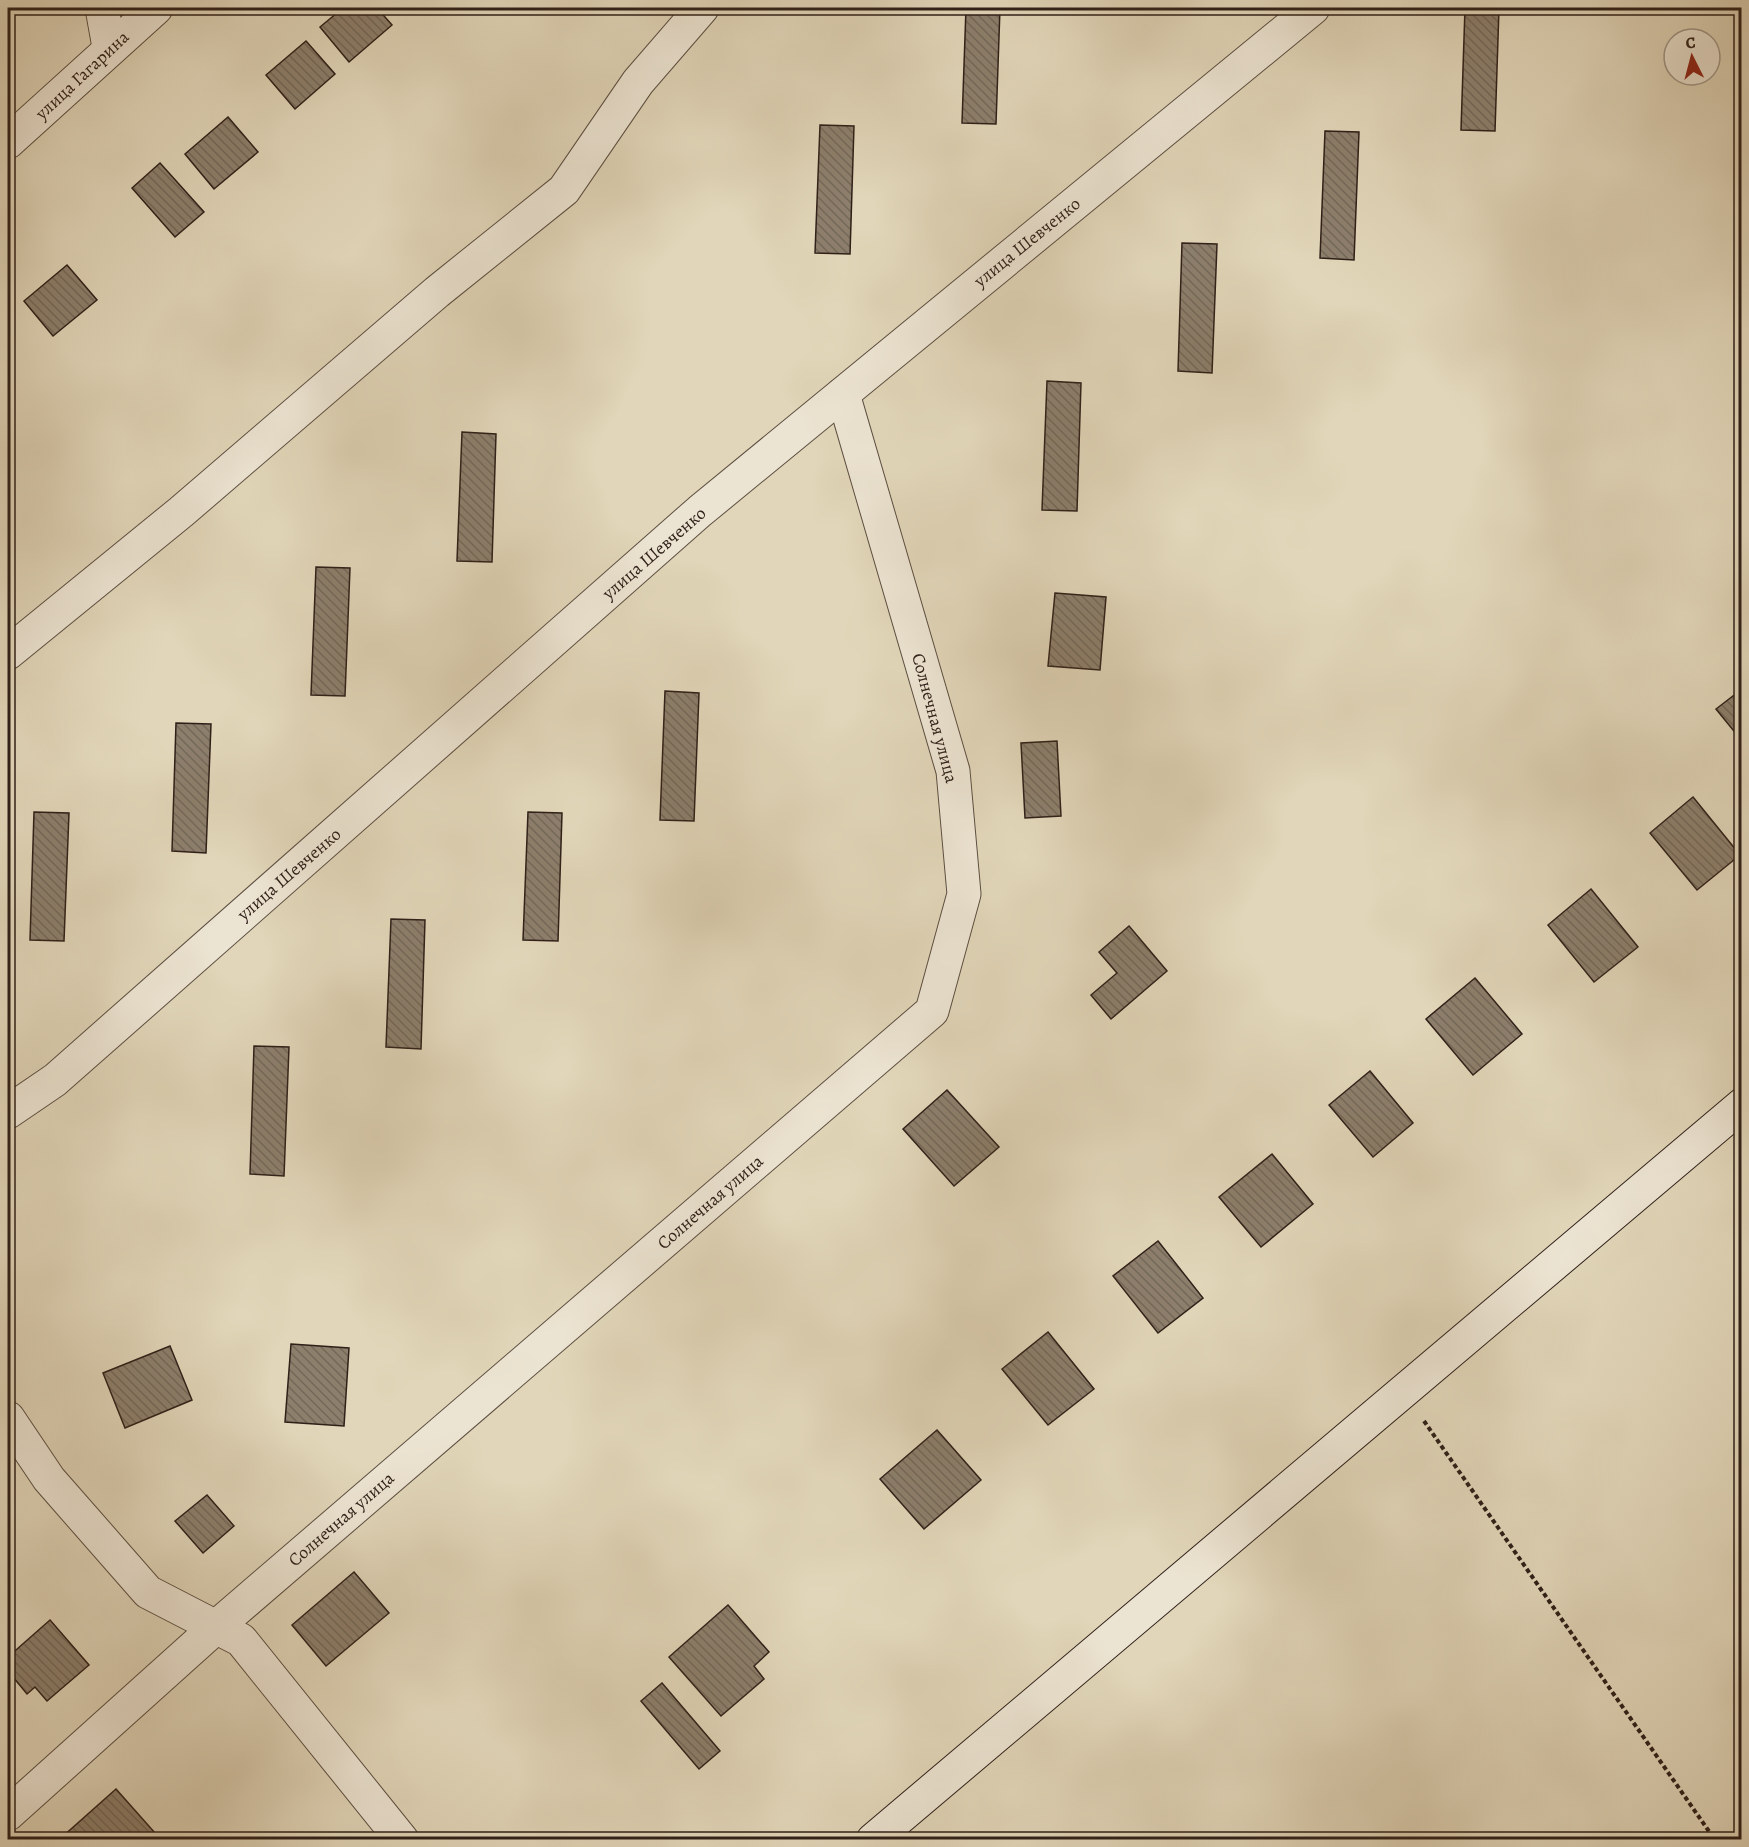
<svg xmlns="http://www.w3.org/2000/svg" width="1749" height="1847" font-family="Alegreya,serif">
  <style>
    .building { fill: url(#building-back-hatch); stroke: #2f2019; stroke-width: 1.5 }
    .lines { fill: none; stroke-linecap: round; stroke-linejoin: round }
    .minor-casing { stroke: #5c4e41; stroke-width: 35 }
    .secondary-casing { stroke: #2f2019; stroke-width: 35 }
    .path { stroke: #2f2019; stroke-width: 4; stroke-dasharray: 4.5 3; stroke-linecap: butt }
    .minor { stroke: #ece4d2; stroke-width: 33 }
    .secondary { stroke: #ece4d2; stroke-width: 33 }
    .labels { text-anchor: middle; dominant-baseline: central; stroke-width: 4.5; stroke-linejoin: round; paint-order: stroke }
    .street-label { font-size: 18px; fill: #2f2019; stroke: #ece4d2 }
  </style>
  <defs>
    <pattern id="building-back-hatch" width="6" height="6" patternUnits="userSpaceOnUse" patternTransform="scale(1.5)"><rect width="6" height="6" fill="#8c7f6c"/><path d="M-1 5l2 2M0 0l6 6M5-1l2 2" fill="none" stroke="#736858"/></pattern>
  </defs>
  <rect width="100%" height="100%" fill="#e1d6b9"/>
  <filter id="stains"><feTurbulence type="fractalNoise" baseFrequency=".00333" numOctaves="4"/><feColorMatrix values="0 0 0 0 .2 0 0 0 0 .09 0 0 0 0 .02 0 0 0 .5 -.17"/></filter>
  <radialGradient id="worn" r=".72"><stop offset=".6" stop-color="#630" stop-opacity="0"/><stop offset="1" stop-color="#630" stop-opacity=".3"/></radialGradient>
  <g class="building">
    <path d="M343,8H377L392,25L349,62L320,27Z"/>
    <path d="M966,8H1000L996,124L962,123Z"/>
    <path d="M1465,8H1499L1495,131L1461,130Z"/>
    <path d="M306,41L335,74L295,109L266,75Z"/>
    <path d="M228,117L258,152L214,189L185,154Z"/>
    <path d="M820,125L854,126L850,254L815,253Z"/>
    <path d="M1325,131L1359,132L1354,260L1320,258Z"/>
    <path d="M160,163L204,212L175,237L132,188Z"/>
    <path d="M1182,243L1217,244L1212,373L1178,371Z"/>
    <path d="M67,265L97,300L53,336L24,301Z"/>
    <path d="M1047,381L1081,383L1077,511L1042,510Z"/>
    <path d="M462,432L496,434L492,562L457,561Z"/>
    <path d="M1742,433V447L1735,438Z"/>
    <path d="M316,567L350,568L345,696L311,695Z"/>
    <path d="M1055,593L1106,597L1100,670L1048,666Z"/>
    <path d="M1742,689V741L1716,709Z"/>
    <path d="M665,691L699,693L694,821L660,820Z"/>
    <path d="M176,723L211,724L206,853L172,851Z"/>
    <path d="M1057,741L1061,816L1025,818L1021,743Z"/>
    <path d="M1693,797L1740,855L1697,890L1650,833Z"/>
    <path d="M34,812L69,813L64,941L30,940Z"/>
    <path d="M528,812L562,813L558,941L523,940Z"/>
    <path d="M1591,889L1638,947L1594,982L1548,925Z"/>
    <path d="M391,919L425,920L421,1049L386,1047Z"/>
    <path d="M1129,926L1167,971L1111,1019L1091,995L1117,973L1099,952Z"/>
    <path d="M1475,978L1522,1034L1473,1075L1426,1019Z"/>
    <path d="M254,1046L289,1047L284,1176L250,1174Z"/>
    <path d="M1370,1071L1413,1123L1373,1157L1329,1105Z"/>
    <path d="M947,1090L999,1147L954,1186L903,1129Z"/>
    <path d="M1272,1154L1313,1204L1261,1247L1219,1197Z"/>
    <path d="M1158,1241L1203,1298L1158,1333L1113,1276Z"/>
    <path d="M1048,1332L1094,1389L1048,1425L1002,1369Z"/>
    <path d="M291,1344L349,1348L344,1426L285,1422Z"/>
    <path d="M170,1346L192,1400L125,1428L103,1373Z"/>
    <path d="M937,1430L981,1480L924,1529L880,1479Z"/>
    <path d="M207,1495L234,1526L203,1553L175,1521Z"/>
    <path d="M354,1572L389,1613L326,1666L292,1625Z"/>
    <path d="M728,1605L769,1652L754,1666L764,1679L721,1716L669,1657Z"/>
    <path d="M50,1620L89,1665L47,1701L35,1687L27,1694L8,1671V1657Z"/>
    <path d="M662,1683L720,1751L699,1769L641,1701Z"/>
    <path d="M116,1789L155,1833L148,1840H62L61,1838Z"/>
  </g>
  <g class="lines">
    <defs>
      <g id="minor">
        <path d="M102,8L109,47"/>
        <path d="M8,142L156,8"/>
        <path d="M8,653L181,512L437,292L564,190L638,82L702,8"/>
        <path d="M8,1112L55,1080L700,511L1313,8"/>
        <path d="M8,1418L49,1479L148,1592L241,1640L402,1840"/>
        <path d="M8,1814L216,1627L932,1011L964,894L953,771L843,394"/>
      </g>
      <path id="secondary" d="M873,1840L1742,1105"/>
    </defs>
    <use href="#minor" class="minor-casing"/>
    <use href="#secondary" class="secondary-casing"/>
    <path class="path" d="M1424,1421L1715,1840"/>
    <use href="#minor" class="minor"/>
    <use href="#secondary" class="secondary"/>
  </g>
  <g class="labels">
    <g class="street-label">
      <text transform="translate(82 75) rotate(-43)">улица Гагарина</text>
      <text transform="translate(1027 242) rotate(-39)">улица Шевченко</text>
      <text transform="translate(654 553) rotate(-41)">улица Шевченко</text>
      <text transform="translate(935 718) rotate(75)">Солнечная улица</text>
      <text transform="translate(289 874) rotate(-41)">улица Шевченко</text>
      <text transform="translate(710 1202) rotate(-41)">Солнечная улица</text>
      <text transform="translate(341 1519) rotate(-41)">Солнечная улица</text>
    </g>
  </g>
  <rect width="1749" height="1847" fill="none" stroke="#e1d6b9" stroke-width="30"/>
  <rect x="9" y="9" width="1731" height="1829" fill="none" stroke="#2f2019" stroke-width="3"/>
  <rect x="15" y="15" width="1719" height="1817" fill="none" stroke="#2f2019" stroke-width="1.5"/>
  <g transform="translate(1692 57) rotate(354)"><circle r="28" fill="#ece4d2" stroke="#a09688" stroke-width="1.5"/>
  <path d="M0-4.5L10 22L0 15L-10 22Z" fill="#8f2418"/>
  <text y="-9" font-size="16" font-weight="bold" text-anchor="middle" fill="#2f2019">С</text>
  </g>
  <rect width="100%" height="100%" filter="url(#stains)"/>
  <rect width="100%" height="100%" fill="url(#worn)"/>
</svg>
